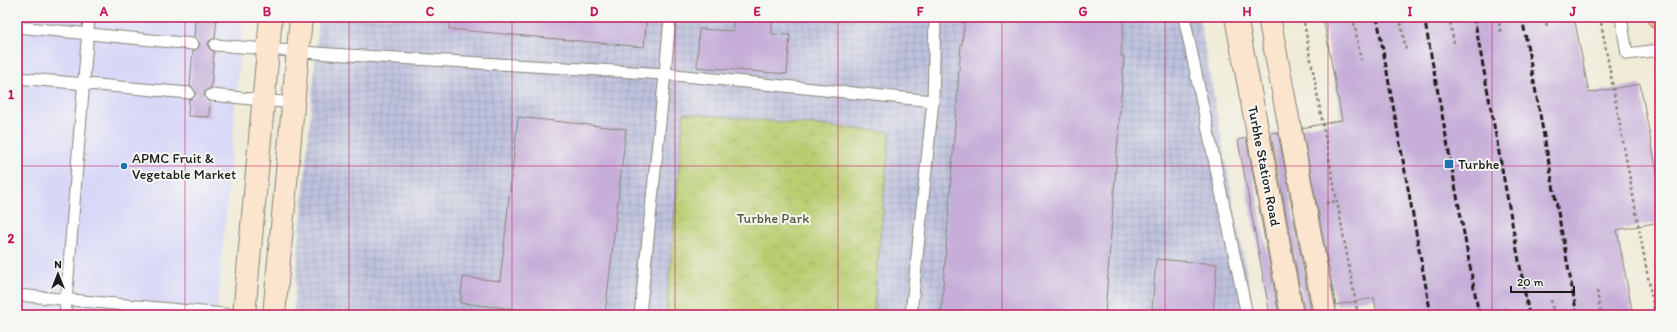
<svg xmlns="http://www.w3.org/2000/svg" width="1677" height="332" font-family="Itim,sans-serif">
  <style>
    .built { fill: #d7d7f8 }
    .industrial { fill: url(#industrial-grid) }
    .park { fill: url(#park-crowns); stroke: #6a7446 }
    .building { fill: #c6aed8 }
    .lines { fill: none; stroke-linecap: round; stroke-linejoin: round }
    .lane-casing { stroke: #868479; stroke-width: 13 }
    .secondary-casing { stroke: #868479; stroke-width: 24 }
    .primary-casing { stroke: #868479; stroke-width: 24 }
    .path { stroke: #868479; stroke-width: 2.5; stroke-dasharray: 3 3; stroke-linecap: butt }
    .lane { stroke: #fff; stroke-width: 11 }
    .secondary { stroke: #fce5cf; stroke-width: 22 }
    .primary { stroke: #f7be87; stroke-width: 22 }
    .rail { stroke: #1c1c1c; stroke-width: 3; stroke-dasharray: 6 3; stroke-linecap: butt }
    .grid { fill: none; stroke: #c2185b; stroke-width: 1; stroke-opacity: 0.55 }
    .poi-dot { fill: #1f6fb2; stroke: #f6f6f2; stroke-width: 1.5 }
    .labels { text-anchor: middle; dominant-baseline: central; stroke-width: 4; stroke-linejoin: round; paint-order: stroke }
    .poi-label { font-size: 14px; fill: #1c1c1c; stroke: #f6f6f2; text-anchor: start }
    .street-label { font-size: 14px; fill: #1c1c1c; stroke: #f6f6f2 }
    .park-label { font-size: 14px; fill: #535a3a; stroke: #f6f6f2 }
    .neatline { fill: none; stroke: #c2185b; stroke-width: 1.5 }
    .grid-label { font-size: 13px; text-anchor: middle; font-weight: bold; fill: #c2185b }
  </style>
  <defs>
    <pattern id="industrial-grid" width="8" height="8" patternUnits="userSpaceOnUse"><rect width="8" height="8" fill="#bfc2dd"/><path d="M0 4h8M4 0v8" fill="none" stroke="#a4a6bd"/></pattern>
    <pattern id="park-crowns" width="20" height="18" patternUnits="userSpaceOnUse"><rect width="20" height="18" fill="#b9cd71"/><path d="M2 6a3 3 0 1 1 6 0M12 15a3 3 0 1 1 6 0" fill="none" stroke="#9eaf61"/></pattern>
  </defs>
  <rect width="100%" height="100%" fill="#f6f6f2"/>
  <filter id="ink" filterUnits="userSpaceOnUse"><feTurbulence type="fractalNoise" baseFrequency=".025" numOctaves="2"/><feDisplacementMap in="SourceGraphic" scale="8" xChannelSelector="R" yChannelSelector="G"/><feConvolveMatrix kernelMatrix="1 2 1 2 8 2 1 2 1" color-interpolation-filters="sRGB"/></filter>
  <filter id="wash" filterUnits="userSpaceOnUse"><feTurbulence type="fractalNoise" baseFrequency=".012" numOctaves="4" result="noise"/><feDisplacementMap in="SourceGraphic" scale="16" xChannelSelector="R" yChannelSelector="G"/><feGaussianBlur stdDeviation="0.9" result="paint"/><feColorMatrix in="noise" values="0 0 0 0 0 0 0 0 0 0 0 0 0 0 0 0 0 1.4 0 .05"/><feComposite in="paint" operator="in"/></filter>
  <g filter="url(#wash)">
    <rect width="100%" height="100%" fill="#efebd6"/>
    <path class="built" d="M17,17H243L217,315H17Z"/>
    <path class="industrial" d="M319,17H1199L1254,315H293Z"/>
    <path class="park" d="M684,113L890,132L873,315H666Z"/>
    <g id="blocks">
      <g class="building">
        <path d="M195,17H217L215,38L209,41L208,44L209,48L214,52L211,88L206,91L204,95L207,100L210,102L209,117L188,116L189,100L194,97L196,93L193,88L190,86L193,51L198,48L200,44L197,39L194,37Z"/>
        <path d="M450,17H647L644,47L449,29Z"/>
        <path d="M733,17H772V34L790,35L787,74L697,67L699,29L733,31Z"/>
        <path d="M965,17H1124L1121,56H1124L1105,315H941L961,44H962Z"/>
        <path d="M1323,17H1574L1589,93L1640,84L1660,188V222L1617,230L1633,315H1377L1374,298L1336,305L1302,128L1342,120Z"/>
        <path d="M518,117L626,129L605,315H572L460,303L463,277L500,281Z"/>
        <path d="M1278,132L1311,310L1304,311L1271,133Z"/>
        <path d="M1246,138L1279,315H1270L1238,140Z"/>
        <path d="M1156,259L1217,264L1213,315H1162L1163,309H1152Z"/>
      </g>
    </g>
  </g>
  <g filter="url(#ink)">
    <use href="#blocks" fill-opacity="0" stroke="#868479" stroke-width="1"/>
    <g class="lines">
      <defs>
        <g id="lane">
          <path d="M1184,17L1247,315"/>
          <path d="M1621,17L1627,54L1660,50"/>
          <path d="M17,27L193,44"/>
          <path d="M215,45L330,54L665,74L670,17"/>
          <path d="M17,78L189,93"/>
          <path d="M211,95L293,103"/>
          <path d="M933,101L935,17"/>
          <path d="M17,295L235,315"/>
          <path d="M65,315L89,17"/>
          <path d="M640,315L665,74L933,101L911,315"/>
        </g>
        <g id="secondary">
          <path d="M1236,17L1292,315"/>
          <path d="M1269,17L1325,315"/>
          <path d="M244,315L271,17"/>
          <path d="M274,315L301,17"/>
        </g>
        <path id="primary" d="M1660,17V19"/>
      </defs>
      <use href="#lane" class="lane-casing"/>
      <use href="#secondary" class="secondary-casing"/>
      <use href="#primary" class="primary-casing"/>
      <g class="path">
        <path d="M1303,17L1358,315"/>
        <path d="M1353,17L1361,60"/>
        <path d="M1400,17L1406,51"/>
        <path d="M1449,17L1454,43"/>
        <path d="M1498,17L1501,34"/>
        <path d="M1545,17L1547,26"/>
        <path d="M1600,17L1655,315"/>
        <path d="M1326,203L1337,201"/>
        <path d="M1597,291L1601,315"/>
        <path d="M1551,300L1554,315"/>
        <path d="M1504,308L1505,315"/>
      </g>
      <use href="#lane" class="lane"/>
      <use href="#secondary" class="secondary"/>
      <use href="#primary" class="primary"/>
      <g class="rail">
        <path d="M1377,17L1431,315"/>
        <path d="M1424,17L1479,315"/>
        <path d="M1474,17L1529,315"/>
        <path d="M1522,17L1577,315"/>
      </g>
    </g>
  </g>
  <path class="grid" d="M185,17V315M349,17V315M512,17V315M675,17V315M838,17V315M1002,17V315M1165,17V315M1328,17V315M1492,17V315M17,166H1660"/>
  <g class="poi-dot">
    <rect x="1444" y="159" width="10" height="10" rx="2"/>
    <circle cx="124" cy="166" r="4"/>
  </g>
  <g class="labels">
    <g class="poi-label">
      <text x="132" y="158">APMC Fruit &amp;<tspan x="132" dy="16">Vegetable Market</tspan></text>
      <text x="1458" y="164">Turbhe</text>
    </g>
    <g class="street-label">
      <text transform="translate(1264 166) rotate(79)">Turbhe Station Road</text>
    </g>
    <g class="park-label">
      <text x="773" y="218">Turbhe Park</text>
    </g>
  </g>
  <rect width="1677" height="332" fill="none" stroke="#f6f6f2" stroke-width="44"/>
  <g transform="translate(58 274)" stroke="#f6f6f2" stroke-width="3" paint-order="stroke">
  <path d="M0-3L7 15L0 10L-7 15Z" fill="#1c1c1c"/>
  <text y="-6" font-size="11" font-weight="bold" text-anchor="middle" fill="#1c1c1c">N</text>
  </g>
  <path d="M1511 286v6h63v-6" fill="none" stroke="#1c1c1c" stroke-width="2"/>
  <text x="1517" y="286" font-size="12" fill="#1c1c1c" stroke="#f6f6f2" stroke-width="3" paint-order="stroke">20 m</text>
  <rect x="22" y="22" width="1633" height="288" class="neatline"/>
  <g class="grid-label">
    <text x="104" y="16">A</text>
    <text x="267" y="16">B</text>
    <text x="430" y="16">C</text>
    <text x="594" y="16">D</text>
    <text x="757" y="16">E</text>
    <text x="920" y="16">F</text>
    <text x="1083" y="16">G</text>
    <text x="1247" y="16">H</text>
    <text x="1410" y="16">I</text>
    <text x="1573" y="16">J</text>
    <text x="11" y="99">1</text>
    <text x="11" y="243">2</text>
  </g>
</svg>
